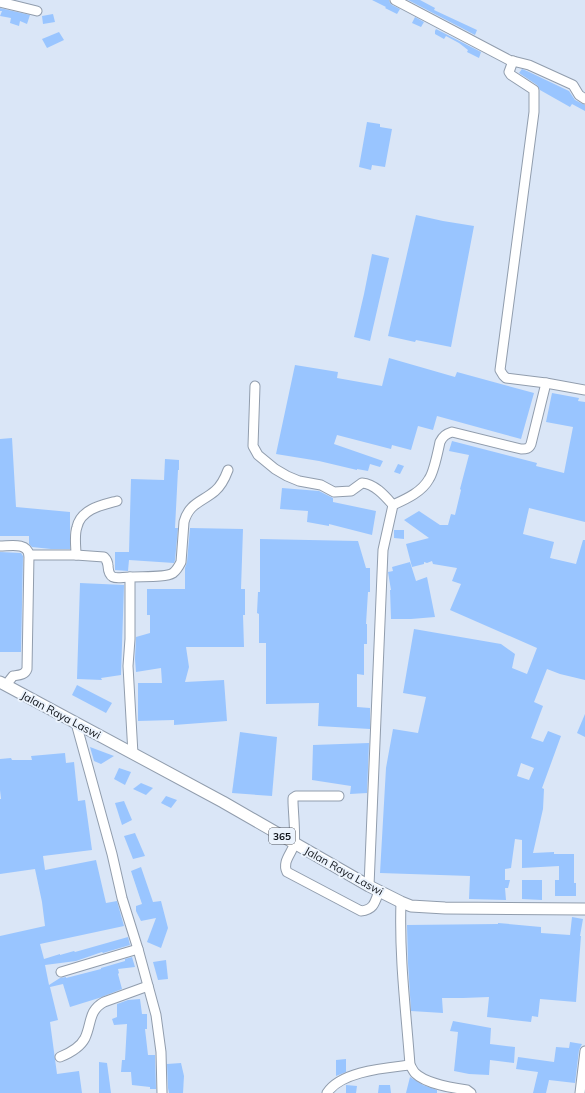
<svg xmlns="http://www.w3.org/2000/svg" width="585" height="1093" font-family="Mulish,sans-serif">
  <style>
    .building { fill: #99c5ff; fill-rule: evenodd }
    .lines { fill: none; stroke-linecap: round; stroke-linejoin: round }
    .minor-casing { stroke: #919dad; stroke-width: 11 }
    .major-casing { stroke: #919dad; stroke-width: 13 }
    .minor { stroke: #fff; stroke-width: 9 }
    .major { stroke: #fff; stroke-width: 11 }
    .labels { text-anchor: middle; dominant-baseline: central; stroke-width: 4; stroke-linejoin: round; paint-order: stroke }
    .shield { fill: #ebf3fd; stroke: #52575e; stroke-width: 1 }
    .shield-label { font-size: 10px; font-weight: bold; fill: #10141a }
    .street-label { font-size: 11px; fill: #10141a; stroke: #ebf3fd }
  </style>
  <rect width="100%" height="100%" fill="#dae6f7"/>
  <g class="building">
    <path d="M372,0H389L390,3L392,5L400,9L397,14L385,8L386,7Z"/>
    <path d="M408,0H420L435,8L434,10L477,30L475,35Z"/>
    <path d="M0,8L30,15L27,24L20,21L19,26L10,23L11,18L0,16L2,11H0Z"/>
    <path d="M53,14L55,22L43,24L42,16Z"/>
    <path d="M415,17L424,22L421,27L412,23Z"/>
    <path d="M436,29L481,52L479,58L467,52L468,50L459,43L446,36L444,39L435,34V31Z"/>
    <path d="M59,32L64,40L47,48L42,39Z"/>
    <path d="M522,69L527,71L569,91L575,100L585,105V111L572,104L570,107L540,90L537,85L519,73Z"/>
    <path d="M367,122L380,124V127L392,129L385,167L372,165L371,170L359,167Z"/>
    <path d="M416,215L443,221L474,226L451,347L416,340L415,342L388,336Z"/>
    <path d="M372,254L389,258L370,341L354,337L364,294Z"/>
    <path d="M389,358L455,377L457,372L534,393L521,439L437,416L433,430L418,426L411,450L392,445L391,449L337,435L334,444L383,461L380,467L370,464L368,471L357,469V470L319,461L276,454L295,365L338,372L337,378L382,386Z"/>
    <path d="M552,393L579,398L578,401L585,402V522L529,508L523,534L554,542L550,558L576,564L583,540H585V680L560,674L547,669L534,702L543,706L531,738L543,742L548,731L561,736L542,788L544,789L543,809L533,853L554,852V854H574V883H576V896H555V880H559V866L522,868V840L515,839L511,868L505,869V880H510L508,888H505L506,900L469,899L470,876L380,873L386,768L393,729L418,733L426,697L403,693L414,629L501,644L515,654L512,668L527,674L537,648L450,610L461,584L452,581L457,568L433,564L432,561L427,563L424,562V564L412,567L406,544L429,538L404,520L419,511L440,525H448L451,514L455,515L461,490L460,489L469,455L449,451L452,441L537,463L536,466L564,473L573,427L546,422ZM521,763L534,768L529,780L517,776Z"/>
    <path d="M12,438L16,507L70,512V549H51L32,547L29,544V536H0V439Z"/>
    <path d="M165,459L179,460V470H178L175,528H178L175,560L174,563L129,560L128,571L115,570V552H129L131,479L164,480Z"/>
    <path d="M398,464L404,466L400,474L394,472Z"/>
    <path d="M282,488L319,491L333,498V502L376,511L372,535L329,524V526L307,522L308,511L280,509Z"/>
    <path d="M190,528L243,529L241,589H245V615H243L244,647H186L189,667L185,682L224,680L227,721L174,725V720L138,721V683H162L161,668L136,672L135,659L136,637L150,633V615H147V589H185V568L187,562Z"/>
    <path d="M394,530H404V539L394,538Z"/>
    <path d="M260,539L358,541L366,568H370V592H368L366,624H367V644H364V675L357,674V707L370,708V729L318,726L319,703L266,704V643H259V614L257,613L258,592H260Z"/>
    <path d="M0,552L21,553L23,556L21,652H0Z"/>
    <path d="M410,562L416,581L427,577L435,617L411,619H391L390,590H391L388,572L393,571L392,567Z"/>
    <path d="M80,583L124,585L121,675L101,678L102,680L77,679Z"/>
    <path d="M77,685L112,703L106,713L72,695Z"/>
    <path d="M585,714V737L577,733Z"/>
    <path d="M240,732L277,737L272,796L232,793Z"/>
    <path d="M369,743L367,793L350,794L351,786L312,780L313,745Z"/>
    <path d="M90,747L114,756L101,764L94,761Z"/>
    <path d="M65,753L66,763L74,762L78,801L85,800L92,850L43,856L45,870L96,860L106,903L117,901L124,926L40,944L44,959L60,954V955L74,951L75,952L128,937L130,945L103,953L102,952L76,961L45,965L49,985L60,978L66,977V978L101,969V968L125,961V959L132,957L135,967L118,969L119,973L118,974L122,989L99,998L70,1007L63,984L50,987L58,1020L50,1022L57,1074L79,1071L82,1093H0V936L45,926L42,902L35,869L0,874V799H1L0,790V759L11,758L12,760H32L31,756Z"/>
    <path d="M119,768L131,772L125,785L114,779Z"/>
    <path d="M141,783L153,788L146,795L133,789Z"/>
    <path d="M166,796L177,800L171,808L161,803Z"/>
    <path d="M124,801L132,820L122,825L115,803Z"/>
    <path d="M135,833L145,856L133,859L124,836Z"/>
    <path d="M141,867L153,902L161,901L168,928L161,948L147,942L156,918L141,921L136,911V906L142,904L131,871Z"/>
    <path d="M522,880H542V900L522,899Z"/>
    <path d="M572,917L583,919L580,936H581L576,1002L540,999L538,1017L532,1016L531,1022L487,1017L489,997L463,998H442L443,1013L411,1011L408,963L407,925L498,924V923L541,927V933L570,935Z"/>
    <path d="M166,960L168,979L158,980L153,962Z"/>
    <path d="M140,999L142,1014H147V1029H145L148,1055H155L156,1089H150V1087L132,1085L131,1072H121L122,1060H125L127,1024L114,1025L112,1019L117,1017V1004L128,1000Z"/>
    <path d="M453,1021L491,1028L490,1044L515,1047L514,1063L490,1060L489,1075L469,1074L454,1071L458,1032L450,1031Z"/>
    <path d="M570,1042L582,1044L579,1050L575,1083L549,1080L546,1093H533L538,1072L516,1069L518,1057L554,1062L556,1047L569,1048Z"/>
    <path d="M346,1059V1072L336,1076V1060Z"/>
    <path d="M99,1062L107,1063L111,1093H99Z"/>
    <path d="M181,1063L184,1076L183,1093H169L168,1088L167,1064Z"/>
    <path d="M410,1077L423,1085L437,1090V1093H406Z"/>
    <path d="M346,1085L357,1086L356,1093H346Z"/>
    <path d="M379,1085H390L391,1093H378Z"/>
  </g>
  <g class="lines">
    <defs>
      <g id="minor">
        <path d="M395,0L509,60L529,65L573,85L579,95L585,99"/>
        <path d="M0,2L37,11"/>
        <path d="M513,61L509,72L511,75L534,90V112L500,370L503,375L506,378L546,383"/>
        <path d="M255,386L253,446L258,455L275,469L287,476L299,481L321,485L334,492L351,491L362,483C375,484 385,496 393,505"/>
        <path d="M0,546C10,546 27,542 29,555L27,669C25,675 19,675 13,676L6,685"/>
        <path d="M29,555H76C76,546 74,535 77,527C81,509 102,505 117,501"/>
        <path d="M76,555L104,557C107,560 108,562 108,566C109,582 118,577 130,577"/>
        <path d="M76,723L112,854L122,898L138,949L156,1015L161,1052L162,1093"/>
        <path d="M133,754L128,666L130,639V577C141,576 165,578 173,573C177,570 179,566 181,562L184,522C189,503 202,502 215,491C221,486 225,478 228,470"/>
        <path d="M339,796H296L293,798V801C293,810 296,838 294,845C291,854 282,862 287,872L361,911C374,910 375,902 379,891"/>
        <path d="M369,886L383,550L393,505C406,499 422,492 429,479C434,472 438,451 440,442C443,436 446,434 452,432L521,449C526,449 529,449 531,444L546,383L585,390"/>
        <path d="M61,972L138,949"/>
        <path d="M60,1057C70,1053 80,1048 85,1038C92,1023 88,1011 104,1002L148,986"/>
        <path d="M410,1065C412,1068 413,1071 415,1073C426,1084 453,1088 467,1090L471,1093"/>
        <path d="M327,1093C341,1071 386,1068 410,1065C406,1011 399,957 401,902"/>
        <path d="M580,1093L585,1051"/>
      </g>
      <path id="major" d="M0,682L223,802L369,886L401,902L411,906L445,908L585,909"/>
    </defs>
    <use href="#minor" class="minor-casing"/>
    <use href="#major" class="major-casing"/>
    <use href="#minor" class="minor"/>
    <use href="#major" class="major"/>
  </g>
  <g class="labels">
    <rect class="shield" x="269" y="828" width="26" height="16" rx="3"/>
    <g class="shield-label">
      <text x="282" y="836">365</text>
    </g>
    <g class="street-label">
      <text transform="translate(61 715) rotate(28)">Jalan Raya Laswi</text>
      <text transform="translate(344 871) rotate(29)">Jalan Raya Laswi</text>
    </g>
  </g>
</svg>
